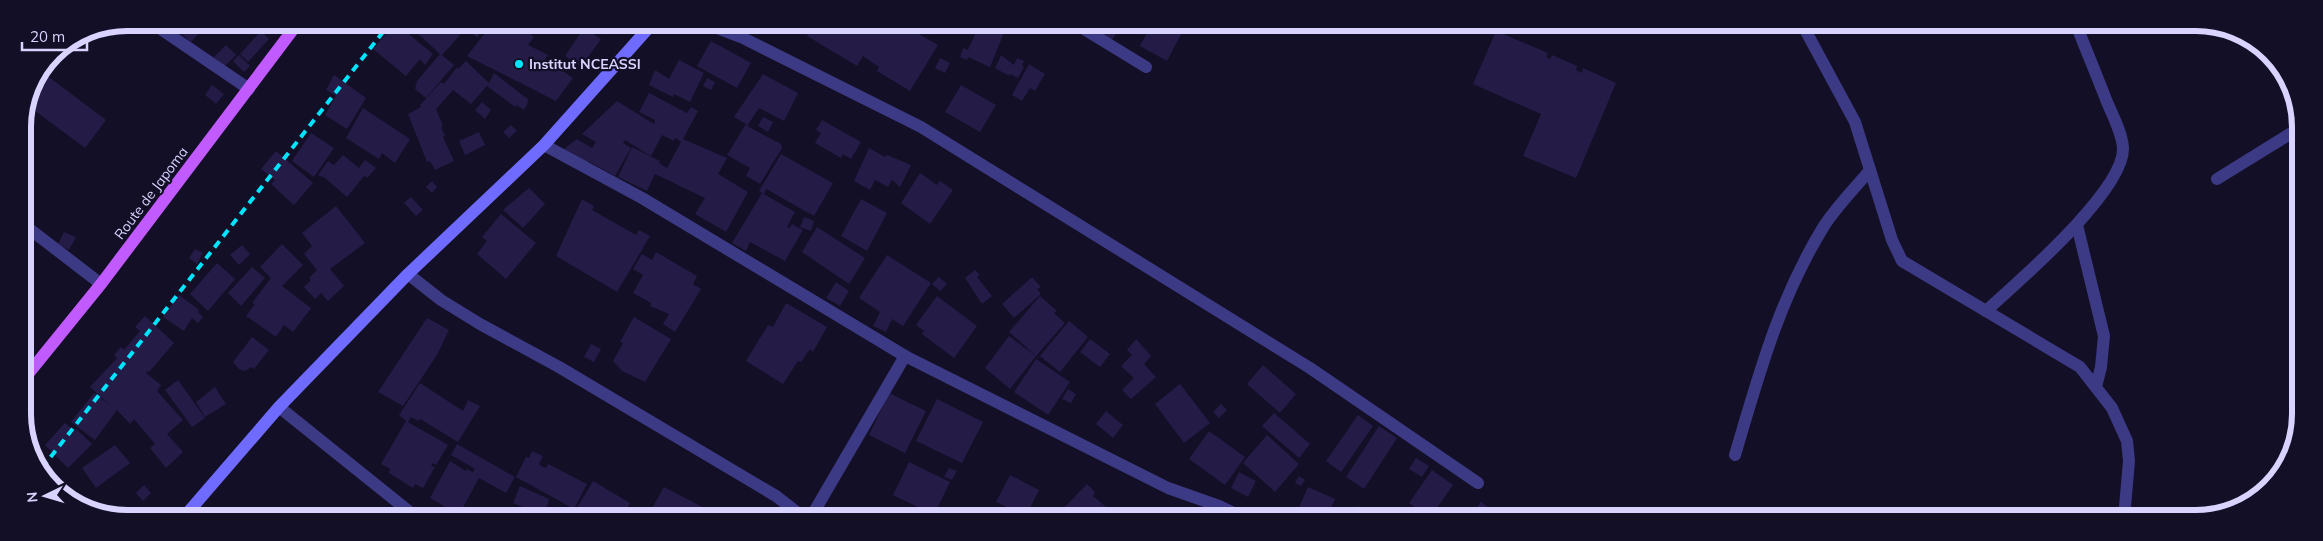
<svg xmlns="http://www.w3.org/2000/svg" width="2323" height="541" font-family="Mulish,sans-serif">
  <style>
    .building { fill: #241b47 }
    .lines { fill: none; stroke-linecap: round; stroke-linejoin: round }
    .minor { stroke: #3d3a85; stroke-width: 12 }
    .secondary { stroke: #6f6bff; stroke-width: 12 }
    .primary { stroke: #c25bff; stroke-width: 12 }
    .rail { stroke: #00e5ff; stroke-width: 4; stroke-dasharray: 8 6; stroke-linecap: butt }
    .poi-dot { fill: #00e5ff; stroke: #130f26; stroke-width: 2 }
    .labels { text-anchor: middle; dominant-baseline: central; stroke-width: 4.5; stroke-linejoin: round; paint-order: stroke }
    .poi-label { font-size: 14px; font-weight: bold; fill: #d9d4ff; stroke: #130f26; text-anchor: start }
    .street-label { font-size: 14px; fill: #d9d4ff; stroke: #130f26 }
    .rim { fill: none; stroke: #d9d4ff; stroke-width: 6 }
  </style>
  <rect width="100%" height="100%" fill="#130f26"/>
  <g class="building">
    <path d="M168,23H181L174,30Z"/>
    <path d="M183,23L199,33L191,42L177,30Z"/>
    <path d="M271,23H278L280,25L276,30L269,25Z"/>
    <path d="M395,23L433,54L425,65L420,59L406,76L373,49Z"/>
    <path d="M410,23H446L460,35L442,55L454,65L426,98L415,89L417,81L440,54L415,31L417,29Z"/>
    <path d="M458,23H488L477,37Z"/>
    <path d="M493,23H538L530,34L534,37L528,45L548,55L545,59L573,78L556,101L467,56Z"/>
    <path d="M578,23H597L591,32Z"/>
    <path d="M814,23H900L938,45L910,91L877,71L879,67L863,56L857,66L807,36Z"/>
    <path d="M980,23H1008L990,67L968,57L967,60L960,57L963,48L968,50Z"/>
    <path d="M1087,23H1123L1112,40Z"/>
    <path d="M1152,23H1187L1167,61L1140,46Z"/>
    <path d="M584,28L601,39L581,67L565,56Z"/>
    <path d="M261,31L269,39L248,62L240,54Z"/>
    <path d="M1496,31L1548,53L1546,57L1550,59L1552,55L1577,66L1576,70L1582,73L1583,68L1616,83L1576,178L1523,156L1541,114L1473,84Z"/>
    <path d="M711,41L751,63L737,88L697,66Z"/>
    <path d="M226,45L236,55L224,67L214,57Z"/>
    <path d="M239,55L250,66L244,72L233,61Z"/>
    <path d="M1001,55L1014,65L1017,58L1024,61L1022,66L1024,67L1018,78L1010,74L1009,76L995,68Z"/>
    <path d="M940,58L950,63L945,73L935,68Z"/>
    <path d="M679,60L704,73L690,102L674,94L673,97L649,85L655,70L669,79Z"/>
    <path d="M466,61L489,83L494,73L529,100L527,102L528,103L524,110L516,105L515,107L487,86L471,104L453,90L436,109L443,126L441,127L445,136L443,137L454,161L435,170L430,161L427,162L408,114L421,107L420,105L441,82L444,84L457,67L458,69Z"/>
    <path d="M1029,64L1045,74L1035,91L1030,88L1022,101L1012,95Z"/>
    <path d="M41,71L106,120L85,148L26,104L31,87Z"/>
    <path d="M763,74L798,93L784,121L759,108L747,126L781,144L782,148L760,184L746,176L750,168L727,155L746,124L734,117Z"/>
    <path d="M334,75L366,98L347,129L325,115L336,96L326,90Z"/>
    <path d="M707,78L715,82L711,90L703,86Z"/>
    <path d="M212,85L224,94L216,104L205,95Z"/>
    <path d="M961,85L996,105L980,132L945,112Z"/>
    <path d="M649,93L687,113L691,107L698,111L683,139L727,158L718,174L748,192L726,232L695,214L705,198L655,174L647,191L618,177L632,147L660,161L659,163L667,168L681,142L675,138L674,141L662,135L651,156L625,140L623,143L631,148L615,176L588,161L587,164L564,149L577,139L592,148L596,142L582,134L617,101L654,124L655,120L639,112Z"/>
    <path d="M482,102L491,110L485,119L475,110Z"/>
    <path d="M363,108L410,139L395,163L382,153L379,159L346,138Z"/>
    <path d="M763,117L773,122L768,132L758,126Z"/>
    <path d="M822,120L861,142L851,159L843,154L841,158L815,143L821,133L816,130Z"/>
    <path d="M511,125L517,131L509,138L503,132Z"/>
    <path d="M479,132L485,145L465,155L459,141Z"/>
    <path d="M311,133L334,148L314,177L292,161Z"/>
    <path d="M869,148L885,157L887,155L911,165L900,187L892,180L888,187L875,180L870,190L854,181Z"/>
    <path d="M276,151L313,183L294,205L271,184L275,180L261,169Z"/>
    <path d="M781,154L833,183L814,216L766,189L764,194L759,191Z"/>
    <path d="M343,155L359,168L365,160L376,168L367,178L364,176L347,197L325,178L318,175L328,161L334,165Z"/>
    <path d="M920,173L937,185L940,181L953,190L930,224L901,203Z"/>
    <path d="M432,181L437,187L432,193L426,187Z"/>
    <path d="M529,188L545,204L523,228L503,210Z"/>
    <path d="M762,193L795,212L787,227L789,228L792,224L803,230L785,261L750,242L746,251L732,243Z"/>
    <path d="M411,197L423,210L416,216L404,203Z"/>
    <path d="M582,199L594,206L592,210L636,235L639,230L650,236L617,292L556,256Z"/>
    <path d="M861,199L887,213L867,251L841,236Z"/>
    <path d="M336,206L365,243L330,269L344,286L328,301L321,293L315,299L304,287L311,280L309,278L317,270L304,254L312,246L302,233Z"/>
    <path d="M501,214L536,243L506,279L477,254L487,241L482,237Z"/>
    <path d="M804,217L814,221L811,231L800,227Z"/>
    <path d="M817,227L865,258L849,284L802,252Z"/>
    <path d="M64,232L76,237L69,250L58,244Z"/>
    <path d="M282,244L303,265L282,286L311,308L293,332L284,325L276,337L246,316L255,304L252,303L271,278L260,267Z"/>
    <path d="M242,245L250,254L239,265L230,255Z"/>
    <path d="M195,249L203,253L197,264L189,258Z"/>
    <path d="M656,252L697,276L693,284L701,289L675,332L663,324L669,314L650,306L651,303L633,293L643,275L633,269L642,254L652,260Z"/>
    <path d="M887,255L931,283L903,326L892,319L886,332L873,326L880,312L859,298Z"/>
    <path d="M217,263L235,279L208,311L190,294Z"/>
    <path d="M252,267L265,278L241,306L228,293Z"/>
    <path d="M975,270L980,275L977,277L992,296L982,304L965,278Z"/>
    <path d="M939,277L947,284L940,291L932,284Z"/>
    <path d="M1032,277L1041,287L1037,289L1041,294L1014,318L1002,304Z"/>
    <path d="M836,282L849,291L840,306L826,298Z"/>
    <path d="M179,295L199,310L198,312L203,317L198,323L192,318L184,331L163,317Z"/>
    <path d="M937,296L977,326L954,358L922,334L924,331L916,325Z"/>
    <path d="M1040,296L1057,311L1054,313L1065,323L1036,356L1009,332Z"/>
    <path d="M786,303L827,327L813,352L810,349L801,362L798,361L783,384L746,361L768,325L773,327Z"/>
    <path d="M24,311L29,314L24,321Z"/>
    <path d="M145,316L174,343L149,372L147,371L146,373L161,385L157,391L183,420L167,434L183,452L166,468L150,448L155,444L134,419L130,424L117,410L95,440L71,422L94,393L109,404L90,387L117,358L114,355L121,347L124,350L140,331L135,327Z"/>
    <path d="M634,317L671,339L645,382L622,371L613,361L623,343L620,342Z"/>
    <path d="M427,318L449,330L437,355L403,406L378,392Z"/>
    <path d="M1069,321L1088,337L1060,372L1040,356Z"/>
    <path d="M1009,336L1036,356L1010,389L985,368Z"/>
    <path d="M252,337L269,350L254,369L252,367L245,371L239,369L233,362Z"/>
    <path d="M1090,339L1110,354L1100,367L1080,352Z"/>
    <path d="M1136,339L1151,356L1144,364L1156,377L1131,399L1122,390L1134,378L1121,366L1132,355L1127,350Z"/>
    <path d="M591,344L601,349L594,362L584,357Z"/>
    <path d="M1036,359L1070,382L1048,415L1014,392Z"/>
    <path d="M1263,365L1296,394L1280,413L1247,384Z"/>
    <path d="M178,380L205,418L192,427L165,390Z"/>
    <path d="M420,383L463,411L468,400L480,406L458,442L420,419L418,421L411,417L408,422L448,445L436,465L433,463L431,466L435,467L423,488L415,484L413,488L389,473L390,469L381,464L406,421L399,415Z"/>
    <path d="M1180,384L1210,423L1184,443L1155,404Z"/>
    <path d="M215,387L226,404L205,417L196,402Z"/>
    <path d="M1068,389L1076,394L1071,403L1062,399Z"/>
    <path d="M889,393L926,411L905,453L869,435Z"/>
    <path d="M937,399L983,422L962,463L916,441Z"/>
    <path d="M1221,404L1227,410L1219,418L1213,412Z"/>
    <path d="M1106,411L1123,425L1113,438L1096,424Z"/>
    <path d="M1274,413L1310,444L1299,458L1262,426Z"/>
    <path d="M1358,415L1373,426L1341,472L1326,461Z"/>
    <path d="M65,423L74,431L76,429L92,444L68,468L45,445Z"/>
    <path d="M1379,426L1397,438L1364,489L1346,477Z"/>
    <path d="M1209,431L1245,457L1225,485L1189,459Z"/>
    <path d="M1267,435L1299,464L1275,492L1243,463Z"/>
    <path d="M457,444L515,477L506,493L479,478L459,515L430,498L450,461L466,471L467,469L473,472L475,469L451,455Z"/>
    <path d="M115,445L130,463L96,488L82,468Z"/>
    <path d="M532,451L543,456L539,464L541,466L546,468L548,464L587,484L574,509L516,477L526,457L529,458Z"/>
    <path d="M1416,458L1429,466L1422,477L1409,469Z"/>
    <path d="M909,462L950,482L934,515L893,495Z"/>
    <path d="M949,468L957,471L952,480L944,477Z"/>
    <path d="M1432,470L1453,485L1430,518L1409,503Z"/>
    <path d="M1239,472L1256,481L1248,497L1231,488Z"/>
    <path d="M1010,475L1039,490L1026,516L996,502Z"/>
    <path d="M1299,476L1305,480L1301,486L1295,483Z"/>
    <path d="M593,481L630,503L622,517H594L577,508Z"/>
    <path d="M1087,484L1095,492L1093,496L1118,517H1069L1062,510Z"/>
    <path d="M144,485L151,493L143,501L136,493Z"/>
    <path d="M520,486L549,499L544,516L513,503Z"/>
    <path d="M664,487L716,514L714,517H647Z"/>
    <path d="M1308,487L1335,499L1326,518H1305L1296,514Z"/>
    <path d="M1481,502L1502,518H1469Z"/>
    <path d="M1358,506L1372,513L1380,507L1393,518H1352Z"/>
    <path d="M368,507L381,517H360Z"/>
    <path d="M129,508L134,517H118Z"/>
    <path d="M574,509L586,517H569Z"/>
  </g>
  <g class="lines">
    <g class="minor">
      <path d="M152,23L249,89"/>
      <path d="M704,23L743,38L921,127L1310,368L1478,483"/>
      <path d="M1074,23L1146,67"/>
      <path d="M1802,24L1855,122L1892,240L1902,261L2080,367L2112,408L2127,441L2129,461L2124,518"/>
      <path d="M544,145L642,198L905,356L811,517"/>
      <path d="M2217,179L2298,129"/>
      <path d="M23,224L101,284"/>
      <path d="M2077,225L2104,336L2101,367L2096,387"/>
      <path d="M408,274L441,300L480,324L559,367L776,496L803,517"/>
      <path d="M1986,311C2018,282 2125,190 2123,148C2122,133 2113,116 2107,102C2097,76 2086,50 2076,24"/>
      <path d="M905,356L1168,488L1219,506L1242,517"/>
      <path d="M279,407L416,517"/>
      <path d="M1735,455C1759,374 1779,299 1824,226C1837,206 1855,188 1870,170"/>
      <path d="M191,509L200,517"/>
    </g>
    <path class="secondary" d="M184,517L279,407L408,274L544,145L653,23"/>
    <path class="primary" d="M24,379L101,284L298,23"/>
    <path class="rail" d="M42,468L390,23"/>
  </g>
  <circle class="poi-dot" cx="519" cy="64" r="5"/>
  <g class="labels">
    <g class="poi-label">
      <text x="529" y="64">Institut NCEASSI</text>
    </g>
    <g class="street-label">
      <text transform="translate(151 193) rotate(-53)">Route de Japoma</text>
    </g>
  </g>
  <path d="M0 0H2323V541H0ZM127 31H2196A96 96 0 0 1 2292 127V414A96 96 0 0 1 2196 510H127A96 96 0 0 1 31 414V127A96 96 0 0 1 127 31Z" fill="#130f26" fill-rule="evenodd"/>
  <path class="rim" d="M127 31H2196A96 96 0 0 1 2292 127V414A96 96 0 0 1 2196 510H127A96 96 0 0 1 31 414V127A96 96 0 0 1 127 31Z"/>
  <g transform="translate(45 496) rotate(265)" stroke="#130f26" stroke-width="4" paint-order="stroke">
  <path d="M0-4L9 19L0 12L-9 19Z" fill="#d9d4ff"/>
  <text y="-8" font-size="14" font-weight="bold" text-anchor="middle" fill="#d9d4ff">N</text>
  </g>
  <path d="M22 42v8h65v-8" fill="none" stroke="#d9d4ff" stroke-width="2.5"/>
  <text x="30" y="42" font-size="15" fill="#d9d4ff" stroke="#130f26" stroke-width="4" paint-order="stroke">20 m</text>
</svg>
